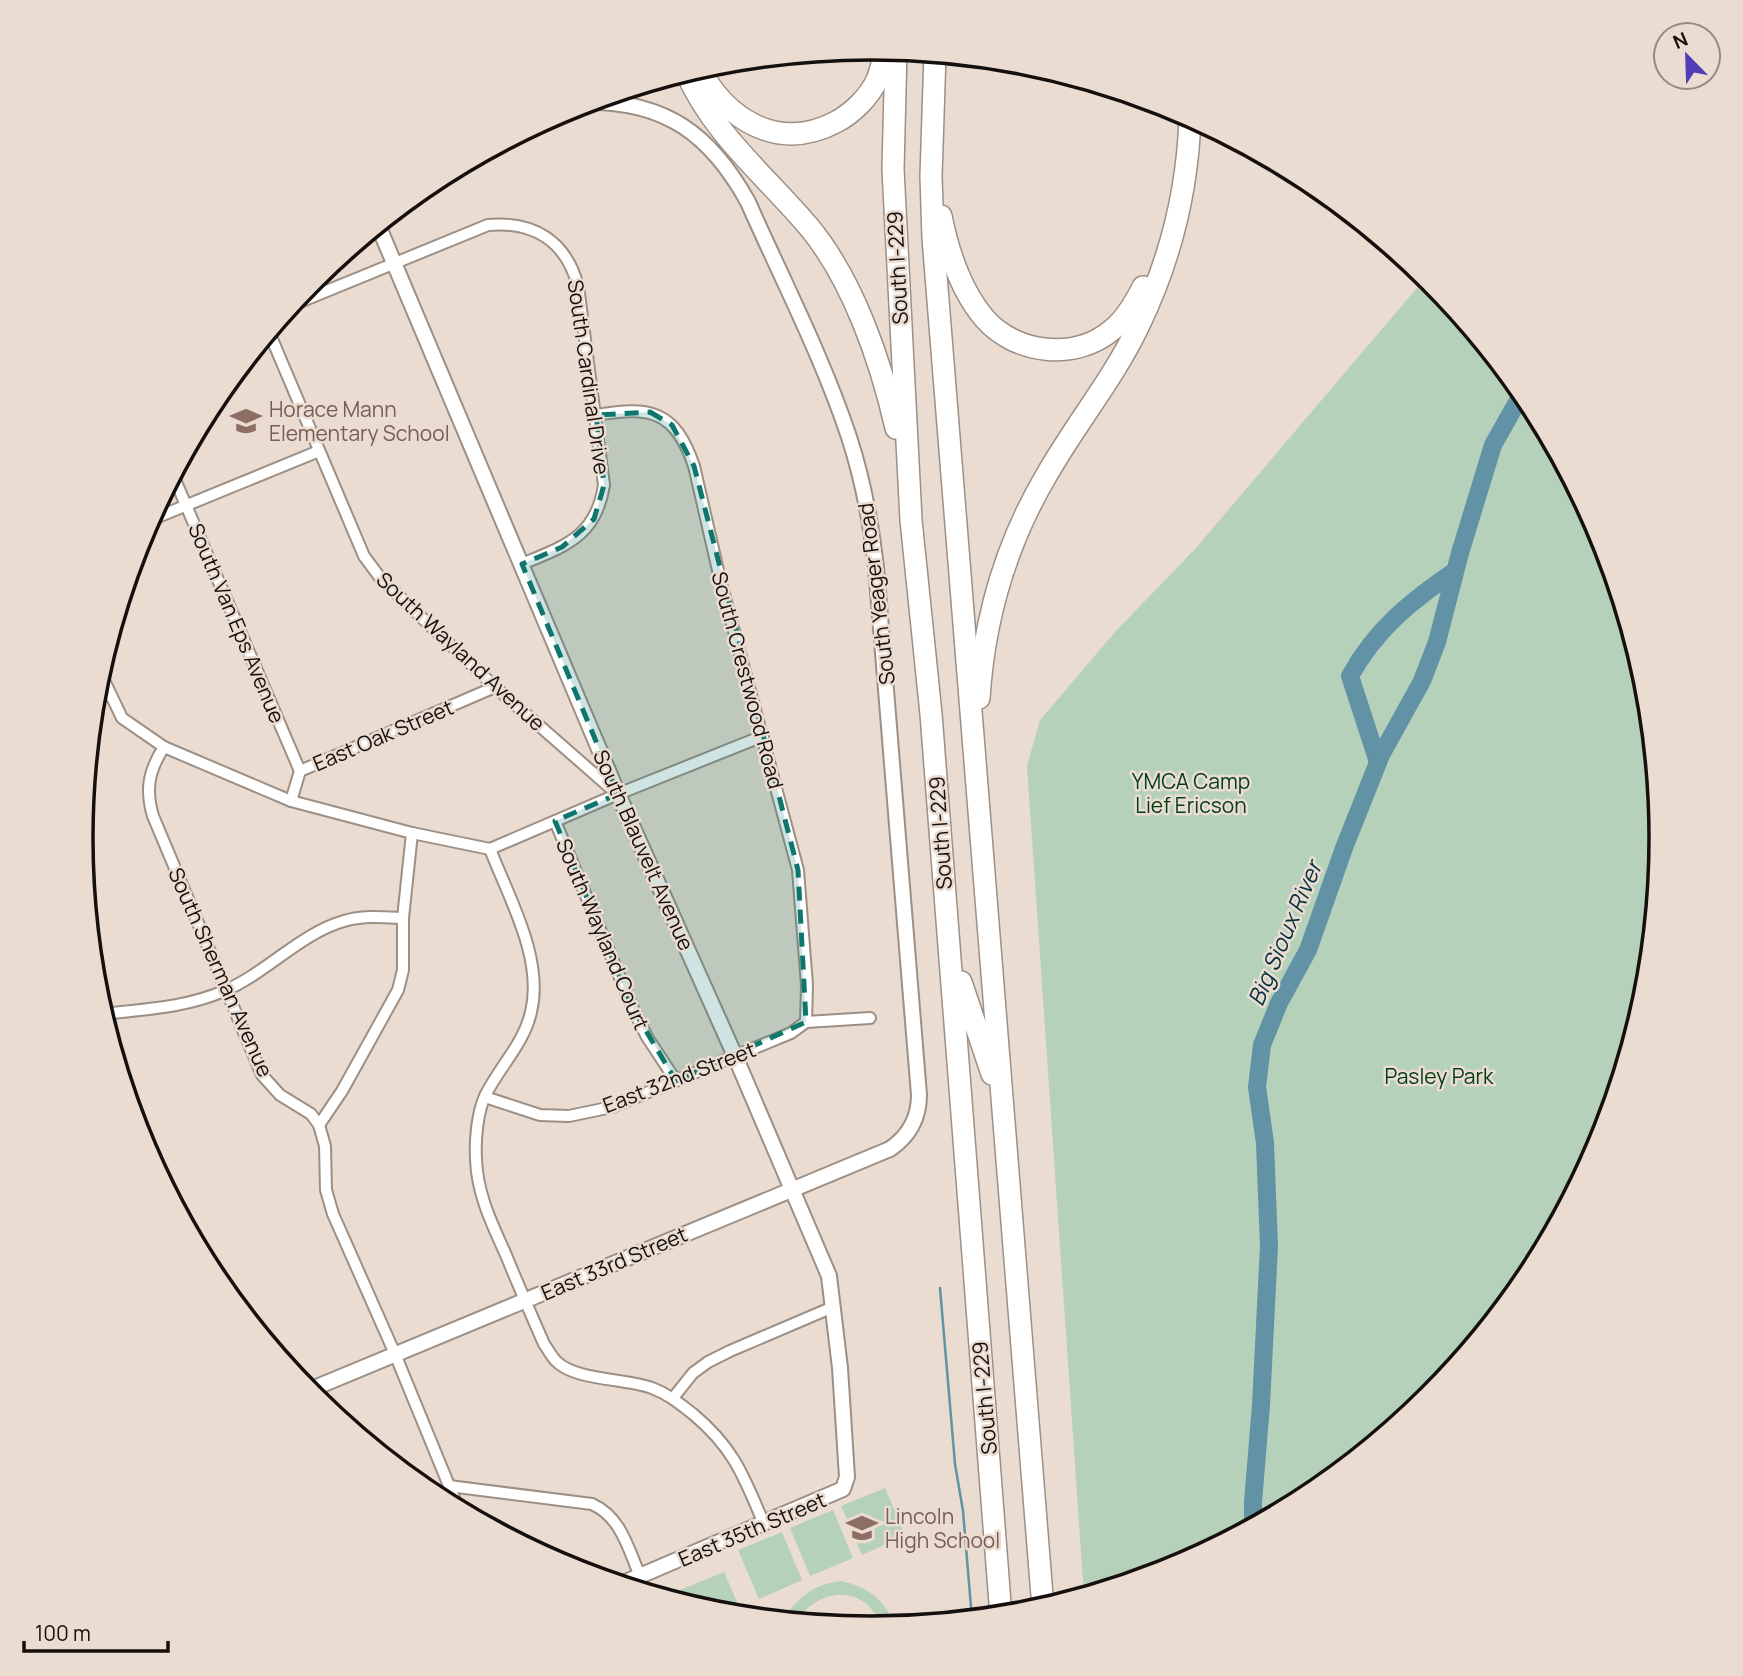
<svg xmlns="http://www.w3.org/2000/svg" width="1743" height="1676" font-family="Manrope,sans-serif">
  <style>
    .green { fill: #b5d1b9 }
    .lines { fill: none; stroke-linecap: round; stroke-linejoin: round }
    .stream { stroke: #6292a5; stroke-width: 2.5 }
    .river { stroke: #6292a5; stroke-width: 18 }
    .minor-casing { stroke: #9d8f84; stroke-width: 14 }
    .tertiary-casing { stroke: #9d8f84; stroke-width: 18 }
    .secondary-casing { stroke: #9d8f84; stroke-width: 19 }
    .motorway-casing { stroke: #9d8f84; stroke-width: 24 }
    .minor { stroke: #fff; stroke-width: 10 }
    .tertiary { stroke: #fff; stroke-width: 14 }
    .secondary { stroke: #fff; stroke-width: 16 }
    .motorway { stroke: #fff; stroke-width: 21 }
    .marked { fill: #0f766e; fill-opacity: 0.2; stroke: #0f766e; stroke-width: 5; stroke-dasharray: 14 9; stroke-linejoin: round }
    .labels { text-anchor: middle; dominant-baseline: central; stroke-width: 5; stroke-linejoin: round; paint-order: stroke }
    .street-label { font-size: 21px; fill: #15100d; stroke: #ebdcd1 }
    .education-label { font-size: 21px; fill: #785e54; stroke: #ebdcd1; text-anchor: start }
    .park-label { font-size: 21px; fill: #003d15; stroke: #ebdcd1 }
    .water-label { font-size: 23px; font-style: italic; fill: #02313f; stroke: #ebdcd1 }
    .rim { fill: none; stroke: #15100d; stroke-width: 3.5 }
  </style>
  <rect width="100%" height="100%" fill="#ebdcd1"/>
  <g class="green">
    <path d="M1427,276L1529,399L1602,536L1647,684L1662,838L1647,993L1602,1141L1529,1278L1430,1397L1310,1496L1174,1569L1084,1596L1027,766L1040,720L1115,632L1196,548Z"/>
    <path d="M885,1488L905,1536L862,1555L841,1506Z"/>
    <path d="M833,1510L853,1558L810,1576L790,1528Z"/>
    <path d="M782,1532L802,1580L759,1599L738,1550Z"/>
    <path d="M724,1572L743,1616L717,1613L686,1604L680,1590Z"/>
    <path d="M841,1581C869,1587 885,1600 895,1626L882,1628C866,1584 821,1586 796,1621L782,1620L784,1611H789C803,1593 819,1583 841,1581Z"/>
  </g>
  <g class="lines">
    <path class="stream" d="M940,1288L955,1464L963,1511L972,1619"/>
    <g class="river">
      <path d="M1378,762L1350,676C1376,629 1411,601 1455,571"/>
      <path d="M1253,1526V1502L1261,1405L1269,1246L1265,1143L1257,1087L1262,1045L1279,1003L1308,950L1344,848L1381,755L1422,681L1437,642L1460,553L1493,445L1523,392"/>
    </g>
    <defs>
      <g id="minor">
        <path d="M290,306L488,225C534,221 566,241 578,286L604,485C596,537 565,546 522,564"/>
        <path d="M269,332L364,556L381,579L495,687L615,792"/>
        <path d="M596,415C650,406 675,410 694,466L720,579L798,870L807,985L806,1022"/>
        <path d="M173,475L300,771"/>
        <path d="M148,521L319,451"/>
        <path d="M100,672L122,718L164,747L291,801L412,833L490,849"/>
        <path d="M94,700L109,694"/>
        <path d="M164,747C149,770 145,789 153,816L262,1075L280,1095L311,1114L319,1125L325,1146L326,1190L333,1214L395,1354L459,1510"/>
        <path d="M291,801L300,771L495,687"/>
        <path d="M555,821L633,1009L647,1037L676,1081"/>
        <path d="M490,849C509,898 544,959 531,1012C524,1044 499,1067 485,1096C477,1114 475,1140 476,1159C477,1194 492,1224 506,1255C518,1285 531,1314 544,1344C548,1349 551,1356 556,1361C575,1381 626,1378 652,1388C668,1394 680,1404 693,1414C734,1448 744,1477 764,1524"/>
        <path d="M490,849L618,794L763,736"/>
        <path d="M103,1014C145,1009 184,1008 224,991C265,974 301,933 344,921C363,915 383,917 403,918"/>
        <path d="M485,1097L540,1115L569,1116L612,1107L791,1033L806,1022L870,1018"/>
        <path d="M319,1125L342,1091L398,990L403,970V918L412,833"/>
        <path d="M673,1398L693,1373L708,1362L730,1351L833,1307"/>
        <path d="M449,1486L592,1504C621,1517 628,1548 640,1576"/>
      </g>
      <g id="tertiary">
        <path d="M378,225L618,794L735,1056L829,1276L840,1368L847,1477L843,1489L621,1584"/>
        <path d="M307,1391L890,1149C909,1136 919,1118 919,1095L876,567C871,523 863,480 849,437C822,356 782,279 748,202C711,135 666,101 587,102"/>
      </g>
      <path id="secondary" d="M133,1116L156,1169"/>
      <g id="motorway">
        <path d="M896,50L893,169L911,520L931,714L1001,1616"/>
        <path d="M935,54L931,176L933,238L1043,1608"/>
        <path d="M699,68C727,121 779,152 836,122C853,113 869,97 877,80C881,70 883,59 886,49"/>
        <path d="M686,72C713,134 766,176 809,227C853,280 881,362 896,428"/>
        <path d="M941,216C948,251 961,291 985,319C1016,354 1075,361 1112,330C1126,319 1135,303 1143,287"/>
        <path d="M979,698C984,620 1006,544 1046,476C1075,425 1113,379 1138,327C1170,261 1188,189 1190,116"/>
        <path d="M961,982L992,1074"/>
      </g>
    </defs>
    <use href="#minor" class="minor-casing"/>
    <use href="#tertiary" class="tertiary-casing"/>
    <use href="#secondary" class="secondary-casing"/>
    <use href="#motorway" class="motorway-casing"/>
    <use href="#minor" class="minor"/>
    <use href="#tertiary" class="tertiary"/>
    <use href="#secondary" class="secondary"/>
    <use href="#motorway" class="motorway"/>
  </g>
  <path class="marked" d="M650,412L672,425L694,466L798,870L806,1022L676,1081L633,1009L555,821L618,794L522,564L562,547L594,519L604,485L596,415Z"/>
  <defs>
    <symbol id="school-bare" viewBox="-9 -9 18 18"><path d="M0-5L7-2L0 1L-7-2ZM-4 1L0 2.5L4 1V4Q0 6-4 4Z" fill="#8d6e63" stroke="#ebdcd1" stroke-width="2.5" paint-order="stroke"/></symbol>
  </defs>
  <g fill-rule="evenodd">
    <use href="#school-bare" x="224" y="399" width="44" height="44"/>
    <use href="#school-bare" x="840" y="1506" width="44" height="44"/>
  </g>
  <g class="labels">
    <g class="street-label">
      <text transform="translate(897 268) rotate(-93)">South I-229</text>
      <text transform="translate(589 377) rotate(82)">South Cardinal Drive</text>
      <text transform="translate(876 594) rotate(-97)">South Yeager Road</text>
      <text transform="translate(237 623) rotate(67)">South Van Eps Avenue</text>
      <text transform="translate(461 651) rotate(43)">South Wayland Avenue</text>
      <text transform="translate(748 680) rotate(75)">South Crestwood Road</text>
      <text transform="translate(383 735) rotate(-23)">East Oak Street</text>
      <text transform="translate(940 833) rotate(-94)">South I-229</text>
      <text transform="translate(644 850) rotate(66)">South Blauvelt Avenue</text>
      <text transform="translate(603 934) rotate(67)">South Wayland Court</text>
      <text transform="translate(221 972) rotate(66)">South Sherman Avenue</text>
      <text transform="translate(679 1077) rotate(-21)">East 32nd Street</text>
      <text transform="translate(614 1263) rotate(-23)">East 33rd Street</text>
      <text transform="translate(984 1398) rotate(-95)">South I-229</text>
      <text transform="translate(752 1529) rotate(-23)">East 35th Street</text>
    </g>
    <g class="education-label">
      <text x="269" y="409">Horace Mann<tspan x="269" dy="24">Elementary School</tspan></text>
      <text x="885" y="1516">Lincoln<tspan x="885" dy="24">High School</tspan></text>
    </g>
    <g class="park-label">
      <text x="1191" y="781">YMCA Camp<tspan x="1191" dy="24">Lief Ericson</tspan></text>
      <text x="1439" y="1076">Pasley Park</text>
    </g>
    <g class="water-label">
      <text transform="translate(1284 933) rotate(-67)">Big Sioux River</text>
    </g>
  </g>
  <path d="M0 0H1743V1676H0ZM93 838a778 778 0 1 1 1556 0a778 778 0 1 1-1556 0Z" fill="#ebdcd1" fill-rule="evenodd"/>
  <path class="rim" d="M93 838a778 778 0 1 1 1556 0a778 778 0 1 1-1556 0Z"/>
  <g transform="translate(1687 56) rotate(337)"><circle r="33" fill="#ebdcd1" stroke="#958a83" stroke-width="2"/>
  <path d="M0-5L12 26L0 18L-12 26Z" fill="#513eb6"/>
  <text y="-10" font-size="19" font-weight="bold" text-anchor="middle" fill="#15100d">N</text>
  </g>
  <path d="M24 1641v10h144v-10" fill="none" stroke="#15100d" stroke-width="3.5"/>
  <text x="35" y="1641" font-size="21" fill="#15100d" stroke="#ebdcd1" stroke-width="5" paint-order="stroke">100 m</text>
</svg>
